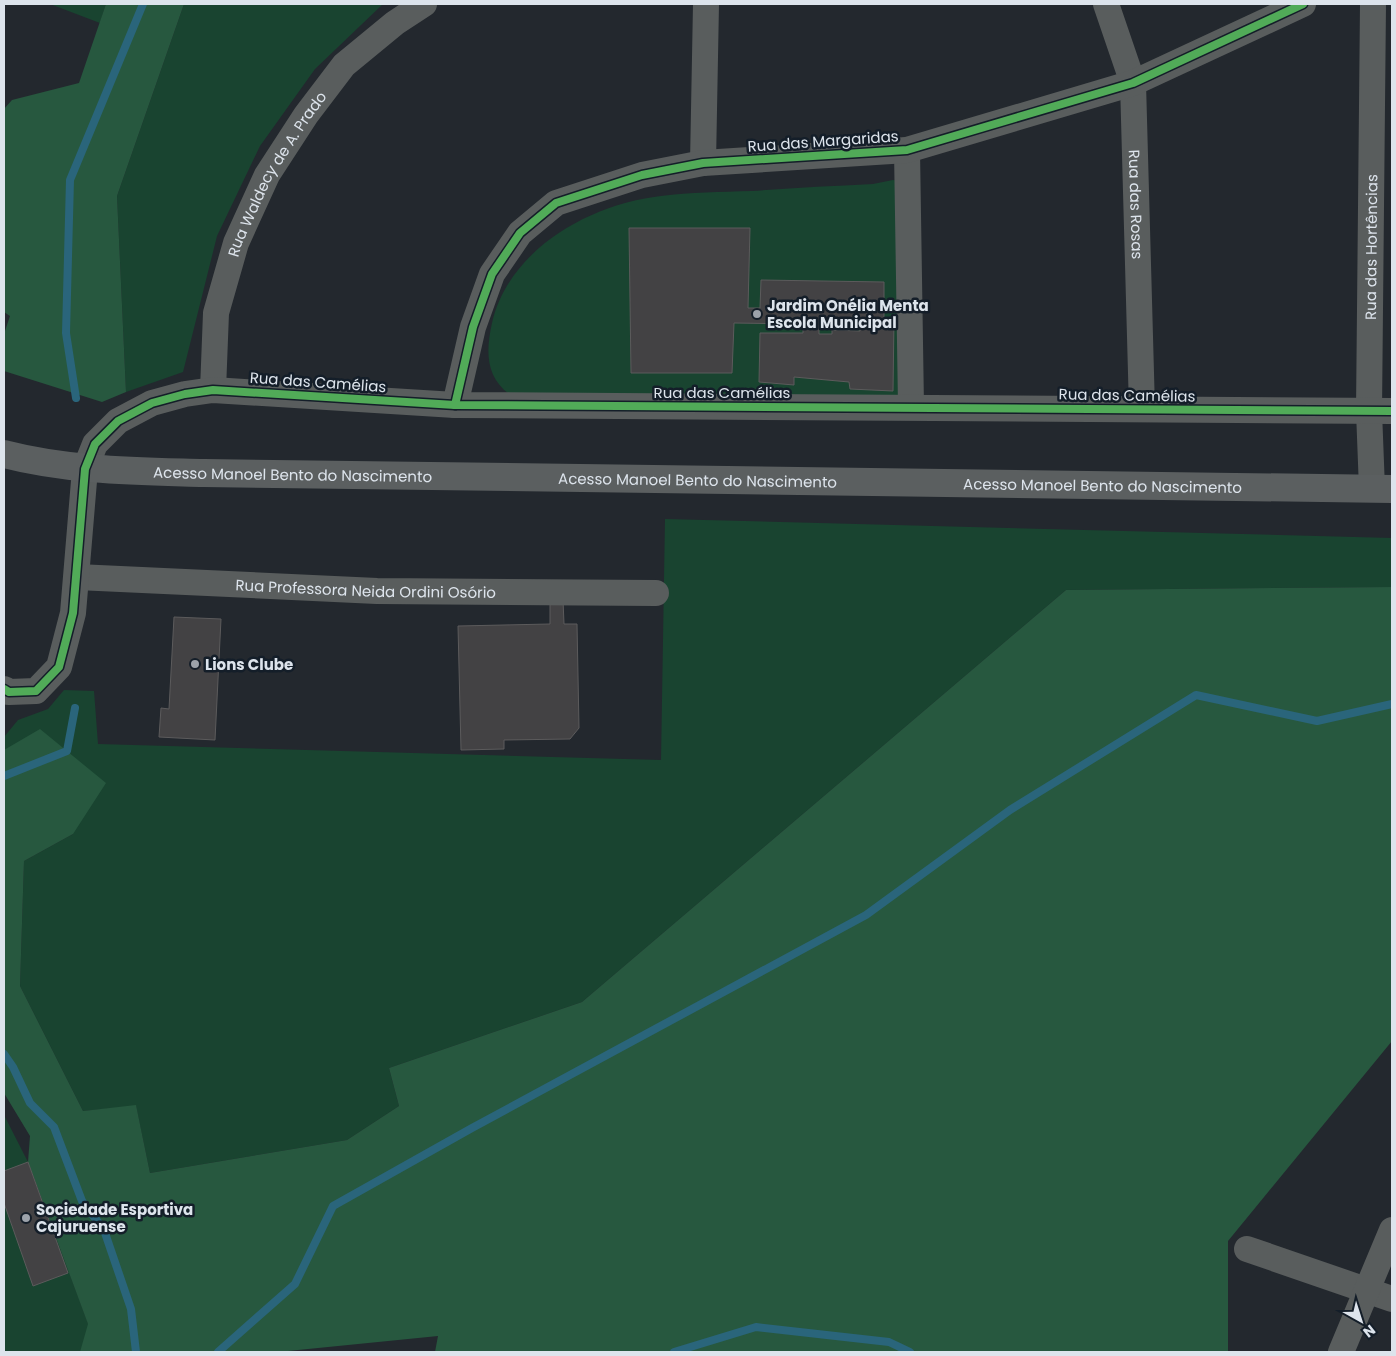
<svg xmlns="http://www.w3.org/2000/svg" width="1396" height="1356" font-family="Poppins,sans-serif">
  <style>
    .green { fill: #194430 }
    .forest { fill: #27583f }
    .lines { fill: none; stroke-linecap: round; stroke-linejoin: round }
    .stream { stroke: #2a657b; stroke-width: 8 }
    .building { fill: #434244; stroke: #5c5b5c; fill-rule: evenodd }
    .street { stroke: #595d5d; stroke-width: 26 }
    .secondary { stroke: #5b5f60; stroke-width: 28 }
    .cycleway-casing { stroke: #141e29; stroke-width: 11 }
    .cycleway { stroke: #51ab58; stroke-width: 8 }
    .poi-dot { fill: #9ca2aa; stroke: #141e29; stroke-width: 2 }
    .labels { text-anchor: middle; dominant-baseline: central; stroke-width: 5; stroke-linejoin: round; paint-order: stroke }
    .street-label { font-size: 15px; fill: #dde4ec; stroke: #141e29 }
    .poi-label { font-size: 15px; font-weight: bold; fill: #dde4ec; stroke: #141e29; text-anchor: start }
  </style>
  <rect width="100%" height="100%" fill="#23282e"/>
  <g class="green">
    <path d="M50,4H106L100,23Z"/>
    <path d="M184,4H383L315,69L260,146L217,236L183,372L126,392L117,196Z"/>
    <path d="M893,180L899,181L898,398L509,394C485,376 486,350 492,323C509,249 590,204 661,196C690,192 721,192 752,191C792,188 832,186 873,184Z"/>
    <path d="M665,519L1392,538V587L1066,590L582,1002L389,1068L399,1106L347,1140L150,1173L136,1106L83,1111L20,986L24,861L73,834L4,750V737L18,720L48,709L64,690L94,691L98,744L661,760Z"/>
    <path d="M4,1115L28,1162L98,1350L142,1352H4Z"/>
  </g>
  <g class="forest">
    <path d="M106,4H184L117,196L126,392L102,402L4,371V334L10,316L4,312V109L12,100L79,83Z"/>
    <path d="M1392,587V1041L1228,1241V1352H435L438,1336L278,1352H80L88,1324L28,1162L30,1136L4,1093V750L40,729L106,783L73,834L24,861L20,986L83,1111L136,1105L150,1173L347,1140L399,1106L389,1068L582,1002L1066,590Z"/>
  </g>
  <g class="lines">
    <g class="stream">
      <path d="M76,398L66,333L70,180L143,4"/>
      <path d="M4,776L67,751L75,708"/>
      <path d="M4,1054L13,1067L30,1103L54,1127L82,1201L104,1230L131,1309L136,1352"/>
      <path d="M218,1352L295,1284L333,1206L472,1128L866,915L1010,810L1196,695L1317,721L1392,704"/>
      <path d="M674,1352L756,1327L889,1342L910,1352"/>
    </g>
  </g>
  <g class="building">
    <path d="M629,228H750L748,308H760L761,280L884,282V319H894L893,391L850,389L849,382L794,377V385L759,382L760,333H803V324L734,323L732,373H631ZM819,325H860V331L832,330V334H819Z"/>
    <path d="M563,600L564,624H577L579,728L570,739L504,740V749L461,750L458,626L550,624V601Z"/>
    <path d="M174,617L221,619L215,740L159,737L161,708L169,709Z"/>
    <path d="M28,1162L68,1273L33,1286L4,1203V1171Z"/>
  </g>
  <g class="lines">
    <g class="street">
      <path id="s1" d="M1106,4L1133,83L1142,409"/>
      <path d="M907,150L911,406"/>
      <path d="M703,163L706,4"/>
      <path id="s2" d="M213,390L216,313L236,243L267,175L306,115L344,65L395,23L424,4"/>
      <path d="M455,405L473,327L492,274L520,233L556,203L642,175L703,163L907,150L1133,83L1303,4"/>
      <path id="s3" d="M1372,489L1369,411L1373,4"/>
      <path id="s4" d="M77,577L377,591L656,593"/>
      <path d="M4,689L9,692L36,691L59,667L73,613L85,469L95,444L118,421L152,403L185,394L213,390L455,405L1392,411"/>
      <path d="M1247,1249L1392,1299"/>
      <path d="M1341,1352L1392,1230"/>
    </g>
    <path class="secondary" id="s5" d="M4,454C70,471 136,471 204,473L1392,489"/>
    <defs>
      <g id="cycleway">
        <path d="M455,405L473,327L492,274L520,233L556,203L642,175L703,163L907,150L1133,83L1303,4"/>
        <path d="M4,689L9,692L36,691L59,667L73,613L85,469L95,444L118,421L152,403L185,394L213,390L455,405L1392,411"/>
      </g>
    </defs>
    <use href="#cycleway" class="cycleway-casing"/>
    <use href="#cycleway" class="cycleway"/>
  </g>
  <g class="poi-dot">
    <circle cx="757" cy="314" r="5"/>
    <circle cx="195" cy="664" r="5"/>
    <circle cx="26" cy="1218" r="5"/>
  </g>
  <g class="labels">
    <g class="street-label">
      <text transform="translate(823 141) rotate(-4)">Rua das Margaridas</text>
      <text stroke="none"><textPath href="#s2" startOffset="230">Rua Waldecy de A. Prado</textPath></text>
      <text stroke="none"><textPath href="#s1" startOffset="205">Rua das Rosas</textPath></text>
      <text stroke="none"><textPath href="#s3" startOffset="242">Rua das Hortências</textPath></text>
      <text transform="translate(318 382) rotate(4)">Rua das Camélias</text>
      <text x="722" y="392">Rua das Camélias</text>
      <text transform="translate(1127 395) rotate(1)">Rua das Camélias</text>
      <text stroke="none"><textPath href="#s5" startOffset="290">Acesso Manoel Bento do Nascimento</textPath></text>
      <text stroke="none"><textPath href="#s5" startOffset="695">Acesso Manoel Bento do Nascimento</textPath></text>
      <text stroke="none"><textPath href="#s5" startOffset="1100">Acesso Manoel Bento do Nascimento</textPath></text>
      <text stroke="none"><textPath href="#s4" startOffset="289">Rua Professora Neida Ordini Osório</textPath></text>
    </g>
    <g class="poi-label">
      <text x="767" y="305">Jardim Onélia Menta<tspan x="767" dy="17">Escola Municipal</tspan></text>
      <text x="205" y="664">Lions Clube</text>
      <text x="36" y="1209">Sociedade Esportiva<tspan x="36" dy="17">Cajuruense</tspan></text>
    </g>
  </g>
  <rect width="1396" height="1356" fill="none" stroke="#dde4ec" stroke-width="10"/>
  <g transform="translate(1361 1321) rotate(141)" stroke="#141e29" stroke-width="4" paint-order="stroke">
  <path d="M0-4L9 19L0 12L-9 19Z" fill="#dde4ec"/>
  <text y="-8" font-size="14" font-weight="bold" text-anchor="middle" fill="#dde4ec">N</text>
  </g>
</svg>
